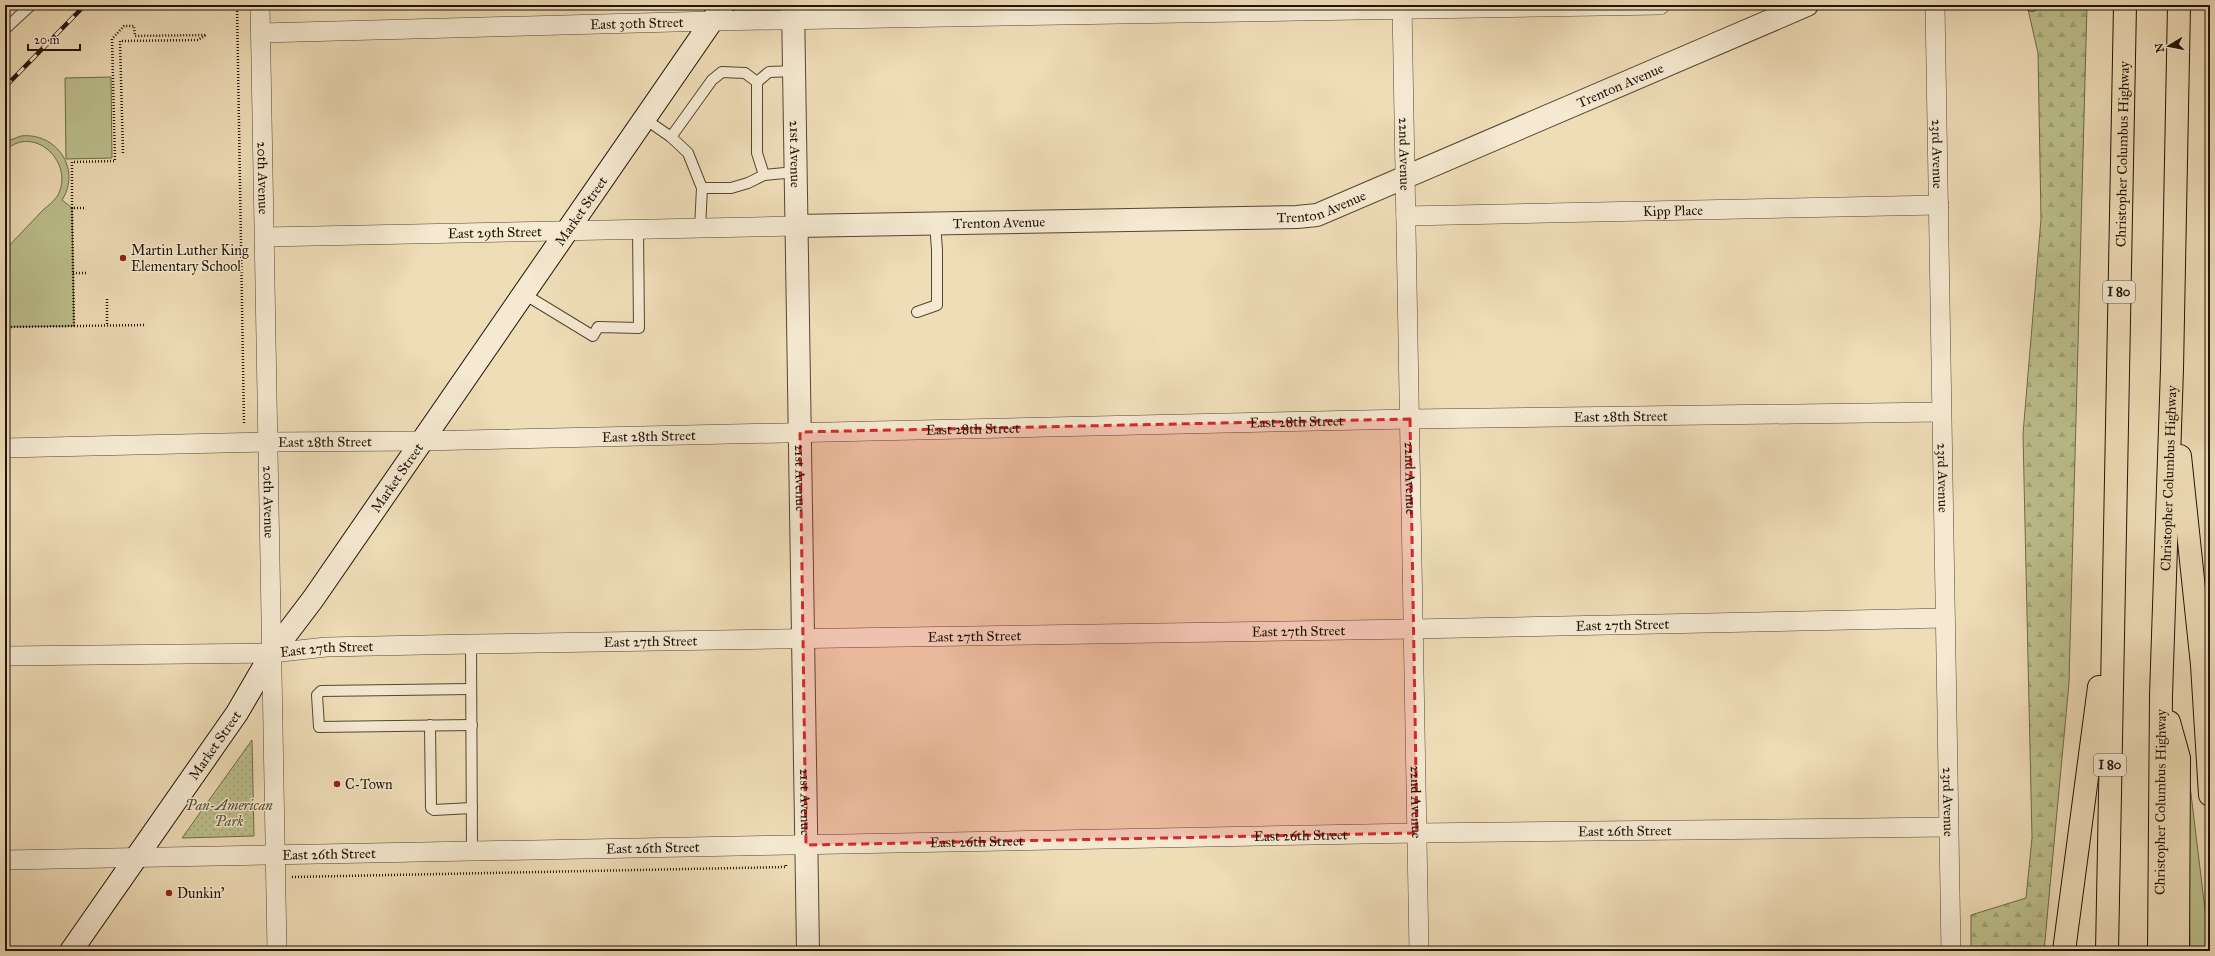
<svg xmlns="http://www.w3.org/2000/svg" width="2215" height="956" font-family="'IM FELL Great Primer',serif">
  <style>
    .grass { fill: #bcc08d; stroke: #6e6a4a }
    .forest { fill: url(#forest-firs); stroke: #6e6a4a }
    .park { fill: url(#park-dots); stroke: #6e6a4a }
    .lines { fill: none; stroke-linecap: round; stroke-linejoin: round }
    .service-casing { stroke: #534633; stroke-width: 12 }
    .minor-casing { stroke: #534633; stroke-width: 20 }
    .tertiary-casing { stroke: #534633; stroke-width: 24 }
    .secondary-casing { stroke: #1f1407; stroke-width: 24 }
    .motorway-casing { stroke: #1f1407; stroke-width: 24 }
    .path { stroke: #1f1407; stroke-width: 2.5; stroke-dasharray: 1 2; stroke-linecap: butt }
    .service { stroke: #f5e9d1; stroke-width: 10 }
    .minor { stroke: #f5e9d1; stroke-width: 19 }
    .tertiary { stroke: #f5e9d1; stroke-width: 22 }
    .secondary { stroke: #f5e9d1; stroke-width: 22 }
    .motorway { stroke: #efddb8; stroke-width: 22 }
    .rail-casing { stroke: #1f1407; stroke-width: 4.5 }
    .rail { stroke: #f5e9d1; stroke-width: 3; stroke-dasharray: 9; stroke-linecap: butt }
    .marked { fill: #d62828; fill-opacity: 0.2; stroke: #d62828; stroke-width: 3; stroke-dasharray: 8 5; stroke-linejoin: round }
    .poi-dot { fill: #8f2418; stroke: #f5e9d1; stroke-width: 1.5 }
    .labels { text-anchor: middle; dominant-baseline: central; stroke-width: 3; stroke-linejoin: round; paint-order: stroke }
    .shield { fill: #f5e9d1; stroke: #5f5444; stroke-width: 1 }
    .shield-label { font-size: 13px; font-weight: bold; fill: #1f1407 }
    .street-label { font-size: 14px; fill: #1f1407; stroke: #f5e9d1 }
    .poi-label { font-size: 14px; fill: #1f1407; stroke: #f5e9d1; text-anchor: start }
    .park-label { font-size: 14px; font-style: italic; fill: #565036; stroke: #f5e9d1 }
  </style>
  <defs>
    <pattern id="forest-firs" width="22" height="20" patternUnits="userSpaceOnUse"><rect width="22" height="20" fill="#bcc08d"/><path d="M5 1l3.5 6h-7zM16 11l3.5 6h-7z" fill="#a1a478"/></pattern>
    <pattern id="park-dots" width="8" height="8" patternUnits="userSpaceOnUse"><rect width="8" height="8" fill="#bcc08d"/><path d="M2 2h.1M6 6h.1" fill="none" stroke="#a1a478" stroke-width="1.8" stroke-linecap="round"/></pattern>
  </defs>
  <rect width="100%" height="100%" fill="#efddb8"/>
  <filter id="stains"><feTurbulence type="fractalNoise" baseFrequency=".005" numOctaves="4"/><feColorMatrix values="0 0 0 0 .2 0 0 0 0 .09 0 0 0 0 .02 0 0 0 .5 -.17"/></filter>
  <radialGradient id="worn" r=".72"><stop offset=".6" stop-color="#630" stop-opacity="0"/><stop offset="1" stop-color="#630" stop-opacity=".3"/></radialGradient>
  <g class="grass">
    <path d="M111,77L112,158L66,159L65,78Z"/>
    <path d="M21,136C56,132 82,169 62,200L72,208L74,326L5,327V250C18,237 30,223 43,210C48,206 55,200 58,195C75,162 33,123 5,151V142Z"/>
    <path d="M2188,769L2210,951H2190Z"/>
  </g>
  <g class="forest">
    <path d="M2027,5H2087L2069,683L2044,951H1971V915L2026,898L2032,838L2023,434L2041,219L2038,53Z"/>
    <path d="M2210,265V425L2206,427Z"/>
  </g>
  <path class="park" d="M252,740L254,836L182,838Z"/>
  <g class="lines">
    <defs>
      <g id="service">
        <path d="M2031,5L2032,6"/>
        <path d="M5,29L31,5"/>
        <path d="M645,119L671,137L688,153L702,188L700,228"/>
        <path d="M671,137L712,80L722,72L745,73L757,82"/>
        <path d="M764,175L757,153V82L769,72L794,71"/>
        <path d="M702,188H731L748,183L764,175L795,172"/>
        <path d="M524,294L593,336L598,327L639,328L638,229"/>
        <path d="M917,312L937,305V250L935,223"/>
        <path d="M471,644L472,852"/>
        <path d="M471,689L321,691L317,695L319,727L472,725"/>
        <path d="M430,725L431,808L434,810L472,808"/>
      </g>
      <g id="minor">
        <path id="s1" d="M260,5L277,951"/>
        <path id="s2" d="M1402,5L1419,951"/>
        <path id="s3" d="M1935,5L1951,951"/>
        <path id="s4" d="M261,33L712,21L1660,5"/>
        <path id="s5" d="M1406,216L1939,205"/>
        <path id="s6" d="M265,237L796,226"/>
        <path id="s7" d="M5,448L269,442L421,441L1410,419L1941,412"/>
        <path id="s8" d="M5,656L272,653L326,647L471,644L1413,629L1945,618"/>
        <path id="s9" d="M5,860L1417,833L1948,827"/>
      </g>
      <g id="tertiary">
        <path id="s10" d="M793,5L808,951"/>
        <path id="s11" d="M796,226L1297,217L1317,215L1807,5"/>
      </g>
      <g id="secondary">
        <path id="s12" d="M71,951L237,713L272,653L313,599L723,5"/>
      </g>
      <g id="motorway">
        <path d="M2180,456L2202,665L2210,795"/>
        <path d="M2169,722L2179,758L2178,951"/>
        <path d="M2064,951L2099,687"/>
        <path id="s13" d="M2107,951L2125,5"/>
        <path id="s14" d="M2159,951L2161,695L2172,369L2179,5"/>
      </g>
    </defs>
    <use href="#service" class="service-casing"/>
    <use href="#minor" class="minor-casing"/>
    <use href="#tertiary" class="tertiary-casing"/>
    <use href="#secondary" class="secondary-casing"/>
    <use href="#motorway" class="motorway-casing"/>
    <g class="path">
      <path d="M237,5L244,424"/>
      <path d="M123,153L120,41L198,40L206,35"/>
      <path d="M72,208V162L115,161L112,39L124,26H134L135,36L206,35"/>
      <path d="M73,273H87"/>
      <path d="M107,299V326"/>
      <path d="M74,326L72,208H86"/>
      <path d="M5,327L146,325"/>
      <path d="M292,877L786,867V865"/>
    </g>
    <use href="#service" class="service"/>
    <use href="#minor" class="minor"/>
    <use href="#tertiary" class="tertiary"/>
    <use href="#secondary" class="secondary"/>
    <use href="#motorway" class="motorway"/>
    <defs>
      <path id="rail" d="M5,87L85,5"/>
    </defs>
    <use href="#rail" class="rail-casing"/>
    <use href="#rail" class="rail"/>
  </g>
  <path class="marked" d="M1410,419L1417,833L806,845L800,432Z"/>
  <g class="poi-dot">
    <circle cx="123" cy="258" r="4"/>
    <circle cx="337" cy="784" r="4"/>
    <circle cx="169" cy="893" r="4"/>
  </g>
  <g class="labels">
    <g class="shield">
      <rect x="2103" y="281" width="32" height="22" rx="3"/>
      <rect x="2094" y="754" width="32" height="22" rx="3"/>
    </g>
    <g class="shield-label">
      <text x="2119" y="292">I 80</text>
      <text x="2110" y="765">I 80</text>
    </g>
    <g class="street-label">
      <text stroke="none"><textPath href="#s4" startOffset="376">East 30th Street</textPath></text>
      <text stroke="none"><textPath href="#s11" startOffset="851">Trenton Avenue</textPath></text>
      <text stroke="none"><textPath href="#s10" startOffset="149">21st Avenue</textPath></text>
      <text stroke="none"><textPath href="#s2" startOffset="149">22nd Avenue</textPath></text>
      <text stroke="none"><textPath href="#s3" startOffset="149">23rd Avenue</textPath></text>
      <text stroke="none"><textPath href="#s13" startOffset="797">Christopher Columbus Highway</textPath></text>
      <text stroke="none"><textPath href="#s1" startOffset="173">20th Avenue</textPath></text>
      <text stroke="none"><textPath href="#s11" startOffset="527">Trenton Avenue</textPath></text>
      <text stroke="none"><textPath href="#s5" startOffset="267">Kipp Place</textPath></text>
      <text stroke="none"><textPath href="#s12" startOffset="899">Market Street</textPath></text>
      <text stroke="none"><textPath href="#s11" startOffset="203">Trenton Avenue</textPath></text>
      <text stroke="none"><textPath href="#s6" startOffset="230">East 29th Street</textPath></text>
      <text stroke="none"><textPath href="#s7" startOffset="1616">East 28th Street</textPath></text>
      <text stroke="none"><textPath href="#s7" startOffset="1292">East 28th Street</textPath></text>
      <text stroke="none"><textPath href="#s7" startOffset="968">East 28th Street</textPath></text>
      <text stroke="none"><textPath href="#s7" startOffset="644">East 28th Street</textPath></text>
      <text stroke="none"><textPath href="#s7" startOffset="320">East 28th Street</textPath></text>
      <text stroke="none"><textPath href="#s12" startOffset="575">Market Street</textPath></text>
      <text stroke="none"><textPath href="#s10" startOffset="473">21st Avenue</textPath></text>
      <text stroke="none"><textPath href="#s2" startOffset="473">22nd Avenue</textPath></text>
      <text stroke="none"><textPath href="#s3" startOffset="473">23rd Avenue</textPath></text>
      <text stroke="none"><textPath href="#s14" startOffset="473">Christopher Columbus Highway</textPath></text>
      <text stroke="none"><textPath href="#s1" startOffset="497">20th Avenue</textPath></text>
      <text stroke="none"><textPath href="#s8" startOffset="1618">East 27th Street</textPath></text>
      <text stroke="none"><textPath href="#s8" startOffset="1294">East 27th Street</textPath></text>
      <text stroke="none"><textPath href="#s8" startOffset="970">East 27th Street</textPath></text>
      <text stroke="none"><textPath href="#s8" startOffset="646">East 27th Street</textPath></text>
      <text stroke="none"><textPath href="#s8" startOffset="322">East 27th Street</textPath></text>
      <text stroke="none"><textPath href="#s12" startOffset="251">Market Street</textPath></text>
      <text stroke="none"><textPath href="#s10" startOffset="797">21st Avenue</textPath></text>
      <text stroke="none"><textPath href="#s2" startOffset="797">22nd Avenue</textPath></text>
      <text stroke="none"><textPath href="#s3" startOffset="797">23rd Avenue</textPath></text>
      <text stroke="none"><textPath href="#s14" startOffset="149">Christopher Columbus Highway</textPath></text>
      <text stroke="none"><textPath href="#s9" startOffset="1620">East 26th Street</textPath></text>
      <text stroke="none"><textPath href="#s9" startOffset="1296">East 26th Street</textPath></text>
      <text stroke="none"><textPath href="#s9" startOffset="972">East 26th Street</textPath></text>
      <text stroke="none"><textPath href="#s9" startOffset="648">East 26th Street</textPath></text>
      <text stroke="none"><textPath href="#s9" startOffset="324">East 26th Street</textPath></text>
    </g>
    <g class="poi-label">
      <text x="131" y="250">Martin Luther King<tspan x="131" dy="16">Elementary School</tspan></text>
      <text x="345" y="784">C-Town</text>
      <text x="177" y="893">Dunkin'</text>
    </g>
    <g class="park-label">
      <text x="229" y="805">Pan-American<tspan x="229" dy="16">Park</tspan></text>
    </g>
  </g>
  <rect width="2215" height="956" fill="none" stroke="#efddb8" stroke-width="20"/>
  <rect x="6" y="6" width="2203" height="944" fill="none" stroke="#1f1407" stroke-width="2"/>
  <rect x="10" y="10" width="2195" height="936" fill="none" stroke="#1f1407"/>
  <g transform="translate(2169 46) rotate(260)" stroke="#f5e9d1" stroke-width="3" paint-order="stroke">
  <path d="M0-3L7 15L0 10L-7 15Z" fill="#1f1407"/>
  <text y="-6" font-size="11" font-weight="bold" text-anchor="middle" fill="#1f1407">N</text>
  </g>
  <path d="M28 44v6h52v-6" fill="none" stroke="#1f1407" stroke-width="2"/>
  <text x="34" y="44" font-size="12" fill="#1f1407" stroke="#f5e9d1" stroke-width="3" paint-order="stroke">20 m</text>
  <rect width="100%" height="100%" filter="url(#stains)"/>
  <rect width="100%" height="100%" fill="url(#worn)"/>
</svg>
